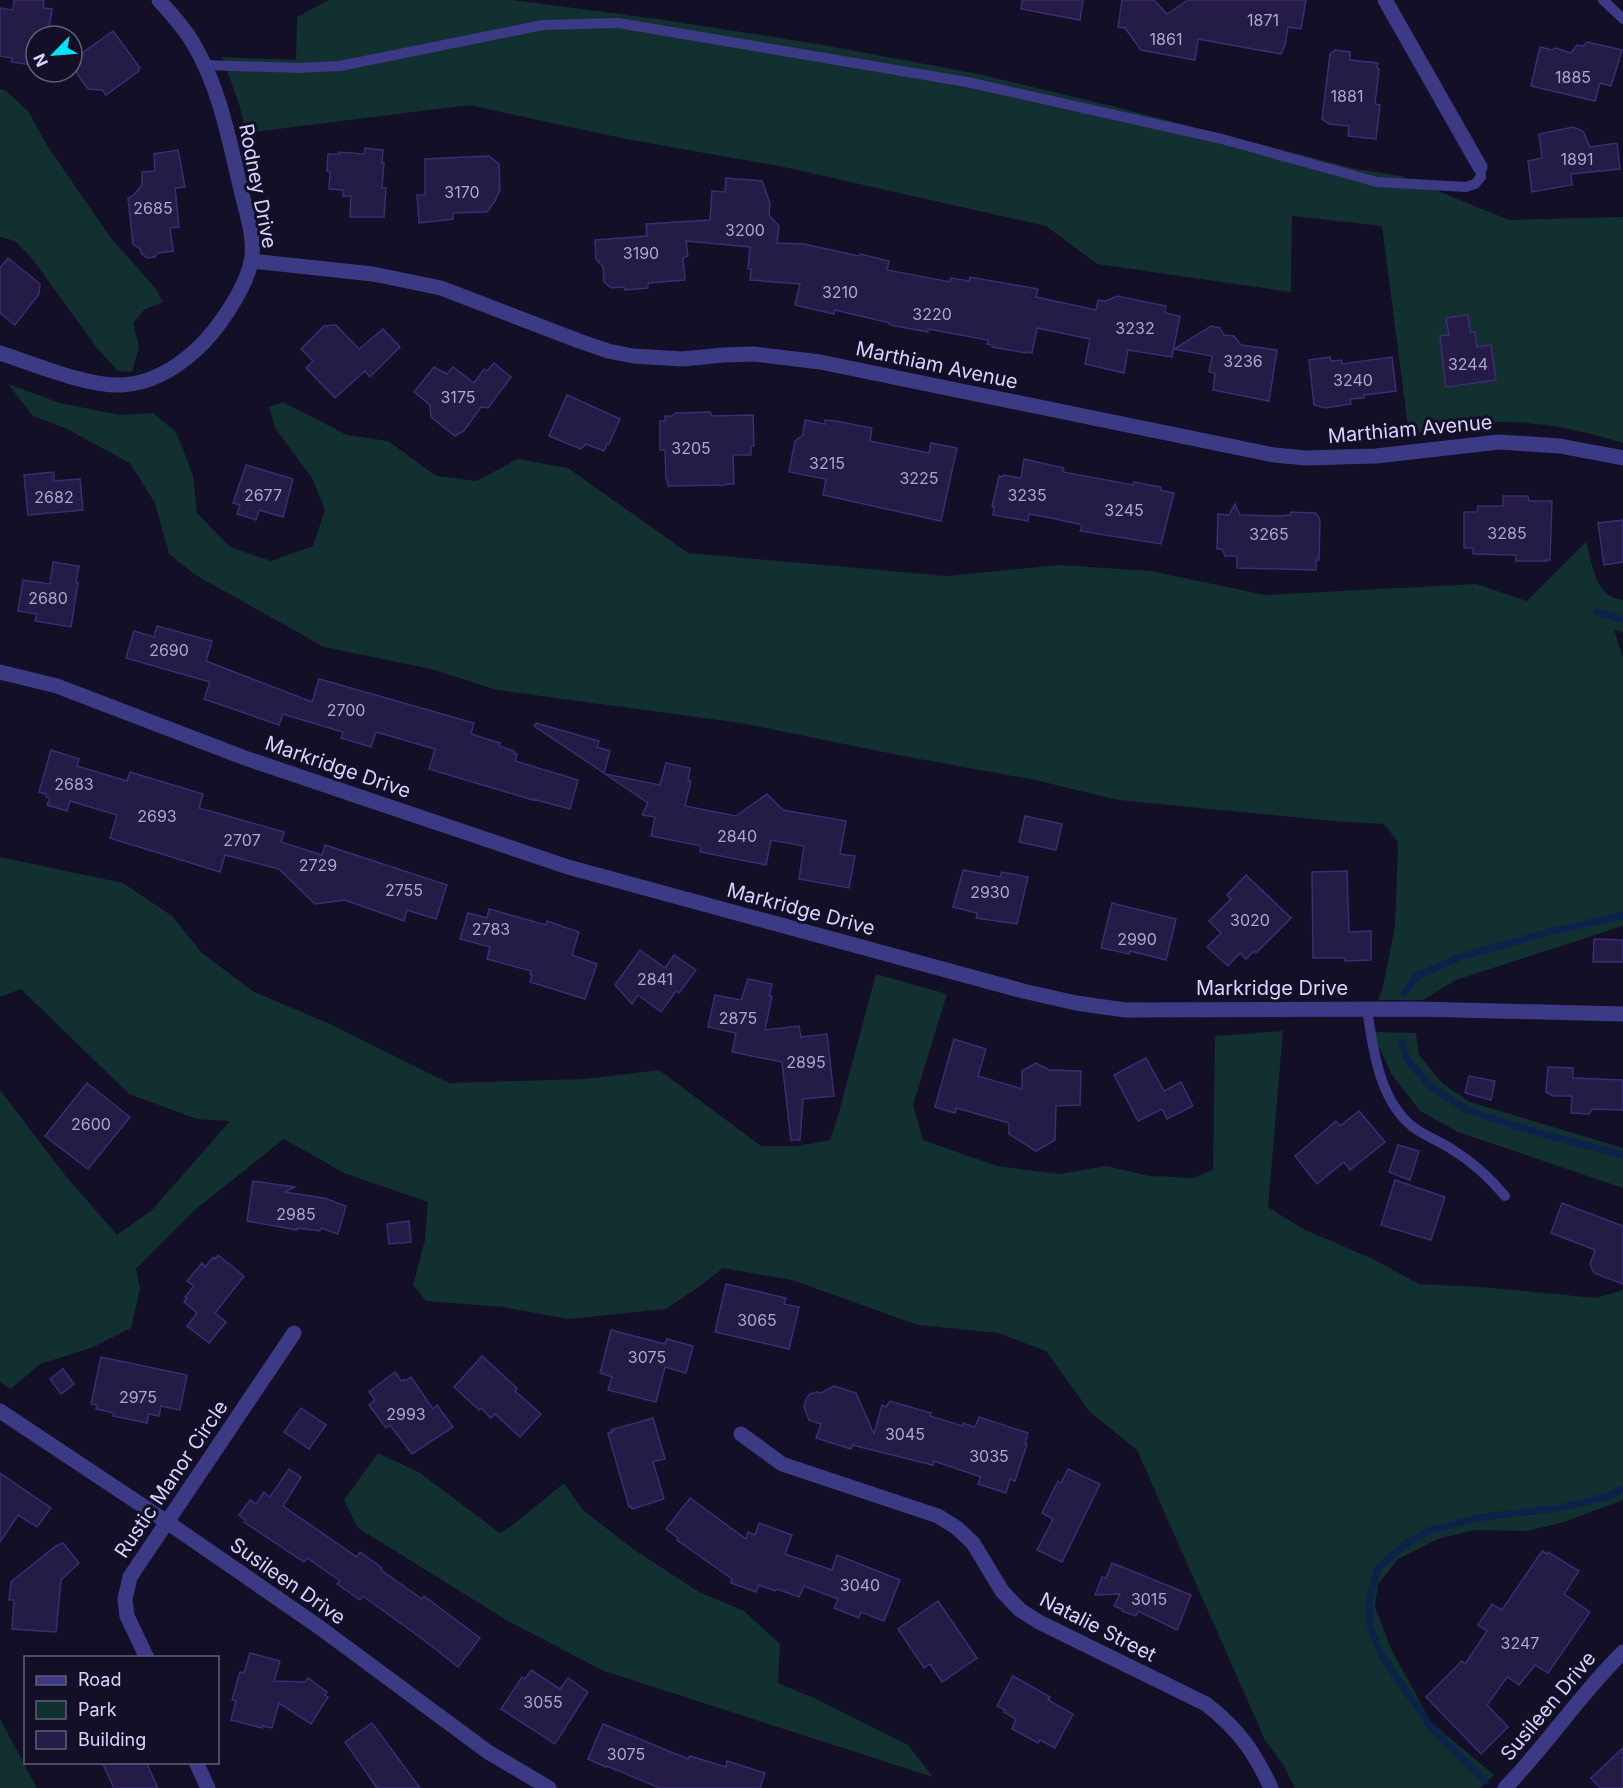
<svg xmlns="http://www.w3.org/2000/svg" width="1623" height="1788" font-family="Inter,sans-serif">
  <style>
    .green { fill: #12302f }
    .lines { fill: none; stroke-linecap: round; stroke-linejoin: round }
    .stream { stroke: #0c2248; stroke-width: 7 }
    .building { fill: #241b47; stroke: #3b2d73; stroke-width: 1.5 }
    .service { stroke: #3d3a85; stroke-width: 10 }
    .minor { stroke: #3d3a85; stroke-width: 15 }
    .labels { text-anchor: middle; dominant-baseline: central; stroke-width: 6; stroke-linejoin: round; paint-order: stroke }
    .number-label { font-size: 16px; fill: #aca6d1 }
    .street-label { font-size: 20px; fill: #d9d4ff; stroke: #130f26 }
  </style>
  <rect width="100%" height="100%" fill="#130f26"/>
  <g class="green">
    <path d="M329,0H513L658,19L818,44L978,74L1112,106L1356,169L1401,176L1509,220L1623,217V443C1581,430 1540,421 1496,422C1467,423 1437,430 1409,434L1382,226L1292,216L1291,292L1097,264L1046,226L784,167L626,139L469,105L246,133L240,107L222,57L296,60L297,17Z"/>
    <path d="M0,89L5,90L28,111L48,147L111,238L156,289L163,302L144,310L133,323L139,347L132,372L118,371L97,348L31,257L15,241L0,237Z"/>
    <path d="M8,384L60,403L120,415L153,413L176,432L193,475L197,513L230,547L271,561L313,546L325,510L312,478L275,428L269,407L283,402L347,435L388,441L436,476L476,481L518,459L568,468L688,553L947,576L1059,565L1151,571L1265,595L1476,584L1527,601L1586,542C1593,565 1594,596 1623,600V633L1614,629L1623,659V926L1456,980L1423,1000H1378L1383,987L1395,927L1398,842L1384,824L1333,821L1118,800L1035,780L903,756L741,723L497,690L431,669L324,647L194,574L169,554L155,503L130,463L67,429L33,416Z"/>
    <path d="M0,857L123,883L172,916L202,953L254,992L328,1023L449,1083L585,1079L659,1070L761,1146H797L830,1140L838,1116L876,974L947,994L913,1105L923,1140L997,1166L1059,1174L1106,1166L1149,1176L1193,1178L1213,1170L1215,1036L1283,1031L1268,1207L1303,1229L1373,1259L1419,1284L1481,1287L1596,1298L1623,1290V1500L1564,1522L1527,1531L1474,1530L1438,1539L1398,1559L1378,1584L1375,1607L1390,1647L1431,1722L1494,1775L1480,1788H1295L1282,1763L1265,1740L1137,1450L1090,1412L1046,1351L998,1333L918,1325L792,1280L723,1268L703,1284L666,1309L568,1319L503,1307L426,1301L413,1285L425,1240L428,1202L344,1173L284,1139L196,1209L136,1269L140,1289L131,1328L91,1348L40,1364L11,1389L0,1382V1090L65,1175L117,1235L152,1210L230,1121L197,1119L129,1094L21,989L0,997Z"/>
    <path d="M1372,1032L1416,1033L1419,1055L1443,1084L1470,1102L1623,1148V1188L1458,1132L1420,1111L1392,1075Z"/>
    <path d="M378,1453L420,1473L500,1533L514,1524L564,1483L583,1510L633,1549L699,1592L744,1611L780,1644L778,1683L818,1700L908,1745L933,1777L604,1671L508,1621L358,1528L344,1500Z"/>
    <path d="M0,1719L37,1788H0Z"/>
  </g>
  <g class="lines">
    <g class="stream">
      <path d="M1596,612L1623,620"/>
      <path d="M1404,993L1417,976L1460,957L1546,933L1623,915"/>
      <path d="M1402,1042L1407,1059L1429,1085L1466,1110L1529,1130L1623,1155"/>
      <path d="M1485,1781L1431,1727L1381,1654L1370,1626V1596L1378,1568L1403,1546L1428,1531L1483,1517L1560,1508L1609,1496L1623,1489"/>
    </g>
  </g>
  <g class="building">
    <path d="M14,0H44L43,8L52,9L48,36H36V57H33L32,65L11,62L12,58L0,56V8L13,10Z"/>
    <path d="M1022,0H1083L1080,20L1021,9Z"/>
    <path d="M1122,0H1154L1167,14L1188,0H1306L1301,29L1288,27L1285,45L1281,54L1198,39L1195,60L1141,50L1125,28L1118,27Z"/>
    <path d="M113,31L140,68L138,69L139,71L106,95L102,90L88,89L76,72L78,56Z"/>
    <path d="M1587,42L1622,50L1611,86L1600,83L1595,101L1531,86L1540,47L1552,50L1556,48L1571,53L1577,45L1583,46Z"/>
    <path d="M1335,50L1350,52V60L1378,63L1377,68L1379,69L1375,104L1380,105L1376,139L1348,136L1349,126L1329,124L1322,119L1330,54Z"/>
    <path d="M1573,127L1583,131L1590,147L1617,143L1620,169L1571,174L1572,185L1532,192L1528,161L1542,158L1539,134Z"/>
    <path d="M365,148L383,150L382,163H384L382,188H386L384,217H350L351,196H343V190L329,189L330,172L327,171L328,154H339V152L364,154Z"/>
    <path d="M178,150L185,187L175,188L179,227L170,228L173,251L158,253L155,257L147,258L141,253L140,249L133,244L128,198L134,195L142,185V172L155,171L154,154Z"/>
    <path d="M489,156L499,164L500,189L495,201L487,212L453,213V219L419,223L417,195H425V159Z"/>
    <path d="M726,178L762,181L770,203L769,215L779,226L777,243L804,244L859,256L860,254L889,261L887,270L950,282L951,278L969,281L970,277L1038,289L1036,297L1096,310L1098,300L1106,301L1117,296L1166,306L1165,313L1180,316L1172,357L1128,350L1124,373L1085,364L1090,339L1037,328L1032,353L1026,352V353L992,347V345L987,344L988,340L928,329V332L890,325V323L835,310L834,314L795,305L800,284L750,280L751,269H748L750,247L686,241L688,256L683,258L685,280L648,283V288L625,290L624,287L611,288L604,282L603,267L596,259L595,240L647,236L646,224L710,220L712,191L725,192Z"/>
    <path d="M8,258L40,284L39,294L15,325L0,313V268Z"/>
    <path d="M1468,315L1470,332H1475L1477,347L1491,345L1496,380L1446,387L1440,336L1449,335L1446,318Z"/>
    <path d="M336,325L359,349L383,329L400,347L370,377L365,371L335,398L306,368L313,361L301,349L324,326Z"/>
    <path d="M1211,326L1220,328L1224,335L1234,336L1241,345L1277,350L1269,401L1213,390L1215,373L1209,372L1212,356L1174,349Z"/>
    <path d="M1330,357L1331,361L1342,360V364L1392,357L1396,391L1364,395V398L1350,399L1351,404L1325,408L1314,405L1309,360Z"/>
    <path d="M494,363L511,377L488,408L481,407L464,431L455,436L431,417L430,405L414,392L434,367L447,374L453,367L474,383L484,369L487,371Z"/>
    <path d="M567,395L620,419L609,444H607L604,451L586,444L581,449L549,436Z"/>
    <path d="M710,412L712,416L753,415L754,446H751V455H733L734,484H726V485L668,486L667,479H666L665,450H660V421H665V416H672L676,413Z"/>
    <path d="M805,420L825,424V420L836,421L872,428L870,441L929,453L931,443L957,448L941,521L823,495L826,479L789,472L795,441L803,435Z"/>
    <path d="M1024,459L1064,468L1063,472L1133,485L1134,482L1161,487L1160,490L1174,493L1161,544L1080,531L1082,526L1079,524L1046,517L1029,514L1028,521L993,515L994,507H992L999,476L1002,477L1003,475L1021,478Z"/>
    <path d="M246,465L293,479L283,517L259,510L256,520L237,514L240,505L233,503Z"/>
    <path d="M54,472V481L80,479L83,510L28,515L24,475Z"/>
    <path d="M1503,496H1528L1529,501H1552L1550,560H1546V561H1516V555L1473,554V548H1464V512H1477L1478,506H1503Z"/>
    <path d="M1235,504L1240,515L1278,516L1290,515L1291,512L1316,513L1320,520L1319,560H1316V570L1237,568V556H1225L1222,549H1217L1218,514L1229,515Z"/>
    <path d="M1623,520V562L1604,565L1598,523Z"/>
    <path d="M53,562L79,566L76,582L78,583L71,627L35,621L37,614L18,611L23,580L50,584Z"/>
    <path d="M157,626L212,641L206,661L312,702L319,679L474,723L471,734L500,743L499,746L514,751V753L517,754L515,761L578,780L570,809L533,799V800L429,769L435,749L376,732L371,747L341,738L343,732L283,714L279,725L204,699L210,682L126,658L134,631L154,637Z"/>
    <path d="M536,723L599,741L597,747L610,751L604,773L534,726Z"/>
    <path d="M51,750L79,759L77,766L127,781L130,772L203,794L199,808L284,832L281,842L322,855L325,845L447,885L436,919L407,910L404,921L345,900L315,904L279,869L225,855L220,872L110,838L117,815L70,801L67,811L47,805L50,798L46,797V794L39,792Z"/>
    <path d="M666,763L690,768L688,780L691,781L685,806L736,816L767,794L783,810L846,821L840,854L855,856L849,888L799,879L804,846L771,840L766,865L700,852L701,846L651,836L655,817L642,815L648,803L605,774L660,785Z"/>
    <path d="M1025,816L1062,824L1056,850L1019,842Z"/>
    <path d="M963,870L1000,877L1002,872L1028,877L1017,924L976,918L977,913L953,907Z"/>
    <path d="M1347,871L1349,932L1371,931V960L1345,961V958H1313L1312,872Z"/>
    <path d="M1246,875L1291,918L1256,953L1254,951L1246,959L1240,953L1228,966L1207,947L1221,933L1209,921L1231,899L1227,895Z"/>
    <path d="M1112,903L1176,919L1166,960L1130,951L1129,954L1101,948Z"/>
    <path d="M489,909L546,925L547,921L579,932L572,955L597,964L585,999L530,982L532,975L530,974L531,971L487,959L490,947L460,939L468,913L487,918Z"/>
    <path d="M1594,939L1623,940V962H1593Z"/>
    <path d="M640,950L665,968L674,955L696,970L679,993L676,991L661,1012L638,995L632,1004L615,985Z"/>
    <path d="M748,979L772,984L769,996H772L765,1030L799,1026L801,1037L827,1034L834,1096L803,1099L800,1140H791L782,1062L732,1052L736,1033L708,1027L715,995L741,1000Z"/>
    <path d="M954,1039L986,1049L978,1076L1022,1089V1071L1036,1063L1049,1070L1081,1071L1080,1105L1056,1106L1055,1140L1036,1151L1009,1134V1123L956,1108L955,1113L935,1107Z"/>
    <path d="M1146,1058L1164,1091L1181,1082L1193,1106L1167,1119L1162,1109L1138,1121L1114,1075Z"/>
    <path d="M1548,1067L1573,1068V1078L1623,1080V1110L1592,1109L1589,1114L1571,1113L1572,1096H1553L1546,1092Z"/>
    <path d="M1469,1076L1495,1081L1491,1100L1465,1093Z"/>
    <path d="M87,1083L130,1117L88,1169L45,1136Z"/>
    <path d="M1359,1111L1385,1142L1350,1170L1344,1162L1317,1184L1295,1156L1336,1121L1340,1126Z"/>
    <path d="M1398,1145L1419,1151L1410,1180L1389,1172Z"/>
    <path d="M1395,1180L1445,1197L1431,1240L1381,1225Z"/>
    <path d="M253,1181L295,1187L285,1192L324,1198L346,1206L338,1234L321,1228L320,1231L297,1228V1230L247,1221Z"/>
    <path d="M1562,1203L1623,1226V1284L1594,1273L1590,1264L1595,1250L1551,1233Z"/>
    <path d="M409,1221L411,1242L389,1244L387,1224Z"/>
    <path d="M218,1255L244,1276L215,1313L226,1322L209,1343L187,1326L197,1313L184,1302L187,1298L185,1297L194,1286L187,1281L202,1263L205,1267L213,1257L215,1259Z"/>
    <path d="M726,1284L786,1298L784,1304L799,1307L789,1349L715,1332Z"/>
    <path d="M611,1330L665,1344L667,1339L693,1346L686,1373L665,1367L656,1402L608,1390L612,1377L600,1373Z"/>
    <path d="M482,1356L517,1388L515,1391L541,1414L520,1437L495,1414L491,1418L481,1408L479,1410L454,1387Z"/>
    <path d="M101,1357L187,1375L180,1410L161,1406L159,1416L149,1414L147,1423L113,1416L114,1413L96,1409L97,1405L91,1404Z"/>
    <path d="M63,1369L74,1384L61,1394L50,1379Z"/>
    <path d="M395,1372L401,1381L404,1379L405,1381L411,1377L433,1409L437,1405L453,1427L412,1454L390,1425L386,1428L369,1405L375,1400L369,1392Z"/>
    <path d="M834,1386L856,1393L874,1434L882,1405L886,1407L890,1401L931,1413L930,1416L963,1426V1423L975,1427L979,1417L1028,1433L1025,1443L1027,1444L1015,1481L1010,1479L1006,1493L978,1484L981,1477L934,1461L933,1465L852,1445L851,1449L816,1438L821,1424L809,1420L804,1407L806,1399L810,1394L817,1392L821,1393Z"/>
    <path d="M301,1408L326,1425L309,1449L284,1432Z"/>
    <path d="M653,1418L665,1459L653,1462L664,1499L632,1509L631,1506L629,1507L608,1433L612,1432L611,1430Z"/>
    <path d="M289,1469L301,1477L283,1506L357,1557L360,1552L382,1568L381,1570L422,1599L424,1596L480,1638L458,1667L425,1641L363,1596L360,1600L337,1584L340,1581L307,1558L304,1562L244,1522L245,1520L239,1515L250,1500L256,1504L264,1492L270,1497Z"/>
    <path d="M1068,1469L1100,1484L1062,1562L1037,1550L1053,1519L1042,1513L1058,1481L1061,1483Z"/>
    <path d="M0,1473L51,1508L37,1527L18,1515L0,1542Z"/>
    <path d="M690,1498L746,1539L748,1532L755,1535L759,1523L792,1535L785,1554L832,1570L837,1555L900,1580L884,1621L861,1612L859,1618L834,1608L838,1599L804,1586L799,1597L777,1589L775,1591L759,1585L756,1592L731,1583L732,1579L677,1540L678,1538L666,1529Z"/>
    <path d="M63,1543L79,1563L61,1580L56,1632L12,1629L14,1600H9L11,1582L56,1546Z"/>
    <path d="M1542,1551L1547,1554L1548,1552L1579,1571L1564,1594L1590,1612L1548,1673L1535,1665L1519,1685L1507,1677L1487,1705L1508,1727L1481,1754L1426,1697L1462,1661L1465,1664L1487,1631L1478,1625L1492,1604L1502,1610Z"/>
    <path d="M1112,1563L1191,1595L1177,1630L1138,1611L1136,1616L1122,1611V1609L1114,1606L1120,1594L1095,1595L1102,1577L1106,1578Z"/>
    <path d="M938,1601L977,1658L942,1682L930,1664L924,1668L898,1629Z"/>
    <path d="M250,1653L280,1661L274,1681L305,1682L308,1678L327,1692L325,1695L328,1697L311,1724L279,1703L272,1728L262,1726V1728L231,1720L236,1701L232,1700L240,1672L244,1673Z"/>
    <path d="M531,1670L560,1689L568,1678L588,1692L555,1744L501,1709L522,1677L525,1679Z"/>
    <path d="M1013,1676L1050,1697L1048,1700L1073,1714L1055,1748L1040,1740L1038,1743L1012,1729L1016,1719L1004,1712L1005,1710L997,1706Z"/>
    <path d="M372,1723L420,1788H377L345,1742Z"/>
    <path d="M603,1724L688,1759L690,1756L726,1767L727,1761L765,1773L760,1788H660L607,1766L606,1767L588,1759Z"/>
    <path d="M1623,1748V1788H1600L1591,1778Z"/>
    <path d="M102,1762H146L158,1788H114Z"/>
  </g>
  <g class="lines">
    <g class="service">
      <path d="M1603,0L1623,19"/>
      <path d="M205,65L298,68L340,66L543,25L618,23L967,82L1222,139L1377,182L1466,187L1475,184L1481,177L1480,167"/>
      <path d="M1367,1009C1373,1049 1379,1100 1413,1127C1425,1136 1441,1142 1453,1150C1474,1163 1490,1178 1505,1196"/>
    </g>
    <g class="minor">
      <path d="M1385,0L1480,167"/>
      <path d="M251,261L373,274L441,288L579,341L608,351L633,356L683,359L723,355L754,354L820,362L1274,455L1305,458L1376,456L1499,442L1560,446L1623,458"/>
      <path d="M0,353C34,364 89,387 123,385C152,383 175,369 196,350C217,331 245,290 251,262C256,240 246,211 241,190C229,140 220,88 193,43C184,27 171,14 159,0"/>
      <path d="M0,672L57,686L245,758L568,867L1023,991L1076,1003L1125,1010L1418,1009L1623,1014"/>
      <path d="M0,1411L167,1522L319,1627L488,1752L549,1788"/>
      <path d="M741,1434L782,1464L938,1516L957,1528L973,1543L1002,1591L1020,1610L1039,1622L1206,1704C1238,1729 1254,1751 1271,1788"/>
      <path d="M147,1658L127,1616L125,1599L130,1577L294,1333"/>
      <path d="M196,1762L208,1788"/>
      <path d="M1505,1788C1547,1745 1580,1694 1623,1652"/>
    </g>
  </g>
  <g class="labels">
    <g class="number-label">
      <text x="1263" y="20">1871</text>
      <text x="1166" y="39">1861</text>
      <text x="1573" y="77">1885</text>
      <text x="1347" y="96">1881</text>
      <text x="1577" y="159">1891</text>
      <text x="462" y="192">3170</text>
      <text x="153" y="208">2685</text>
      <text x="745" y="230">3200</text>
      <text x="641" y="253">3190</text>
      <text x="840" y="292">3210</text>
      <text x="932" y="314">3220</text>
      <text x="1135" y="328">3232</text>
      <text x="1243" y="361">3236</text>
      <text x="1468" y="364">3244</text>
      <text x="1353" y="380">3240</text>
      <text x="458" y="397">3175</text>
      <text x="691" y="448">3205</text>
      <text x="827" y="463">3215</text>
      <text x="919" y="478">3225</text>
      <text x="263" y="495">2677</text>
      <text x="1027" y="495">3235</text>
      <text x="54" y="497">2682</text>
      <text x="1124" y="510">3245</text>
      <text x="1507" y="533">3285</text>
      <text x="1269" y="534">3265</text>
      <text x="48" y="598">2680</text>
      <text x="169" y="650">2690</text>
      <text x="346" y="710">2700</text>
      <text x="74" y="784">2683</text>
      <text x="157" y="816">2693</text>
      <text x="737" y="836">2840</text>
      <text x="242" y="840">2707</text>
      <text x="318" y="865">2729</text>
      <text x="404" y="890">2755</text>
      <text x="990" y="892">2930</text>
      <text x="1250" y="920">3020</text>
      <text x="491" y="929">2783</text>
      <text x="1137" y="939">2990</text>
      <text x="655" y="979">2841</text>
      <text x="738" y="1018">2875</text>
      <text x="806" y="1062">2895</text>
      <text x="91" y="1124">2600</text>
      <text x="296" y="1214">2985</text>
      <text x="757" y="1320">3065</text>
      <text x="647" y="1357">3075</text>
      <text x="138" y="1397">2975</text>
      <text x="406" y="1414">2993</text>
      <text x="905" y="1434">3045</text>
      <text x="989" y="1456">3035</text>
      <text x="860" y="1585">3040</text>
      <text x="1149" y="1599">3015</text>
      <text x="1520" y="1643">3247</text>
      <text x="543" y="1702">3055</text>
      <text x="626" y="1754">3075</text>
    </g>
    <g class="street-label">
      <text transform="translate(258 186) rotate(79)">Rodney Drive</text>
      <text transform="translate(937 365) rotate(12)">Marthiam Avenue</text>
      <text transform="translate(1410 429) rotate(-5)">Marthiam Avenue</text>
      <text transform="translate(338 767) rotate(19)">Markridge Drive</text>
      <text transform="translate(801 909) rotate(15)">Markridge Drive</text>
      <text x="1272" y="988">Markridge Drive</text>
      <text transform="translate(171 1479) rotate(-56)">Rustic Manor Circle</text>
      <text transform="translate(288 1581) rotate(35)">Susileen Drive</text>
      <text transform="translate(1098 1627) rotate(27)">Natalie Street</text>
      <text transform="translate(1548 1706) rotate(-50)">Susileen Drive</text>
    </g>
  </g>
  <rect x="24" y="1656" width="195" height="108" fill="#130f26" stroke="#625e7d" stroke-width="1.5"/>
  <rect x="36" y="1676" width="30" height="9" fill="#3d3a85" stroke="#625e7d" stroke-width="1.5"/>
  <text x="78" y="1686" font-size="18" fill="#d9d4ff">Road</text>
  <rect x="36" y="1701" width="30" height="18" fill="#12302f" stroke="#625e7d" stroke-width="1.5"/>
  <text x="78" y="1716" font-size="18" fill="#d9d4ff">Park</text>
  <rect x="36" y="1731" width="30" height="18" fill="#241b47" stroke="#625e7d" stroke-width="1.5"/>
  <text x="78" y="1746" font-size="18" fill="#d9d4ff">Building</text>
  <g transform="translate(54 54) rotate(245)"><circle r="28" fill="#130f26" stroke="#625e7d" stroke-width="1.5"/>
  <path d="M0-4.5L10 22L0 15L-10 22Z" fill="#00e5ff"/>
  <text y="-9" font-size="16" font-weight="bold" text-anchor="middle" fill="#d9d4ff">N</text>
  </g>
</svg>
